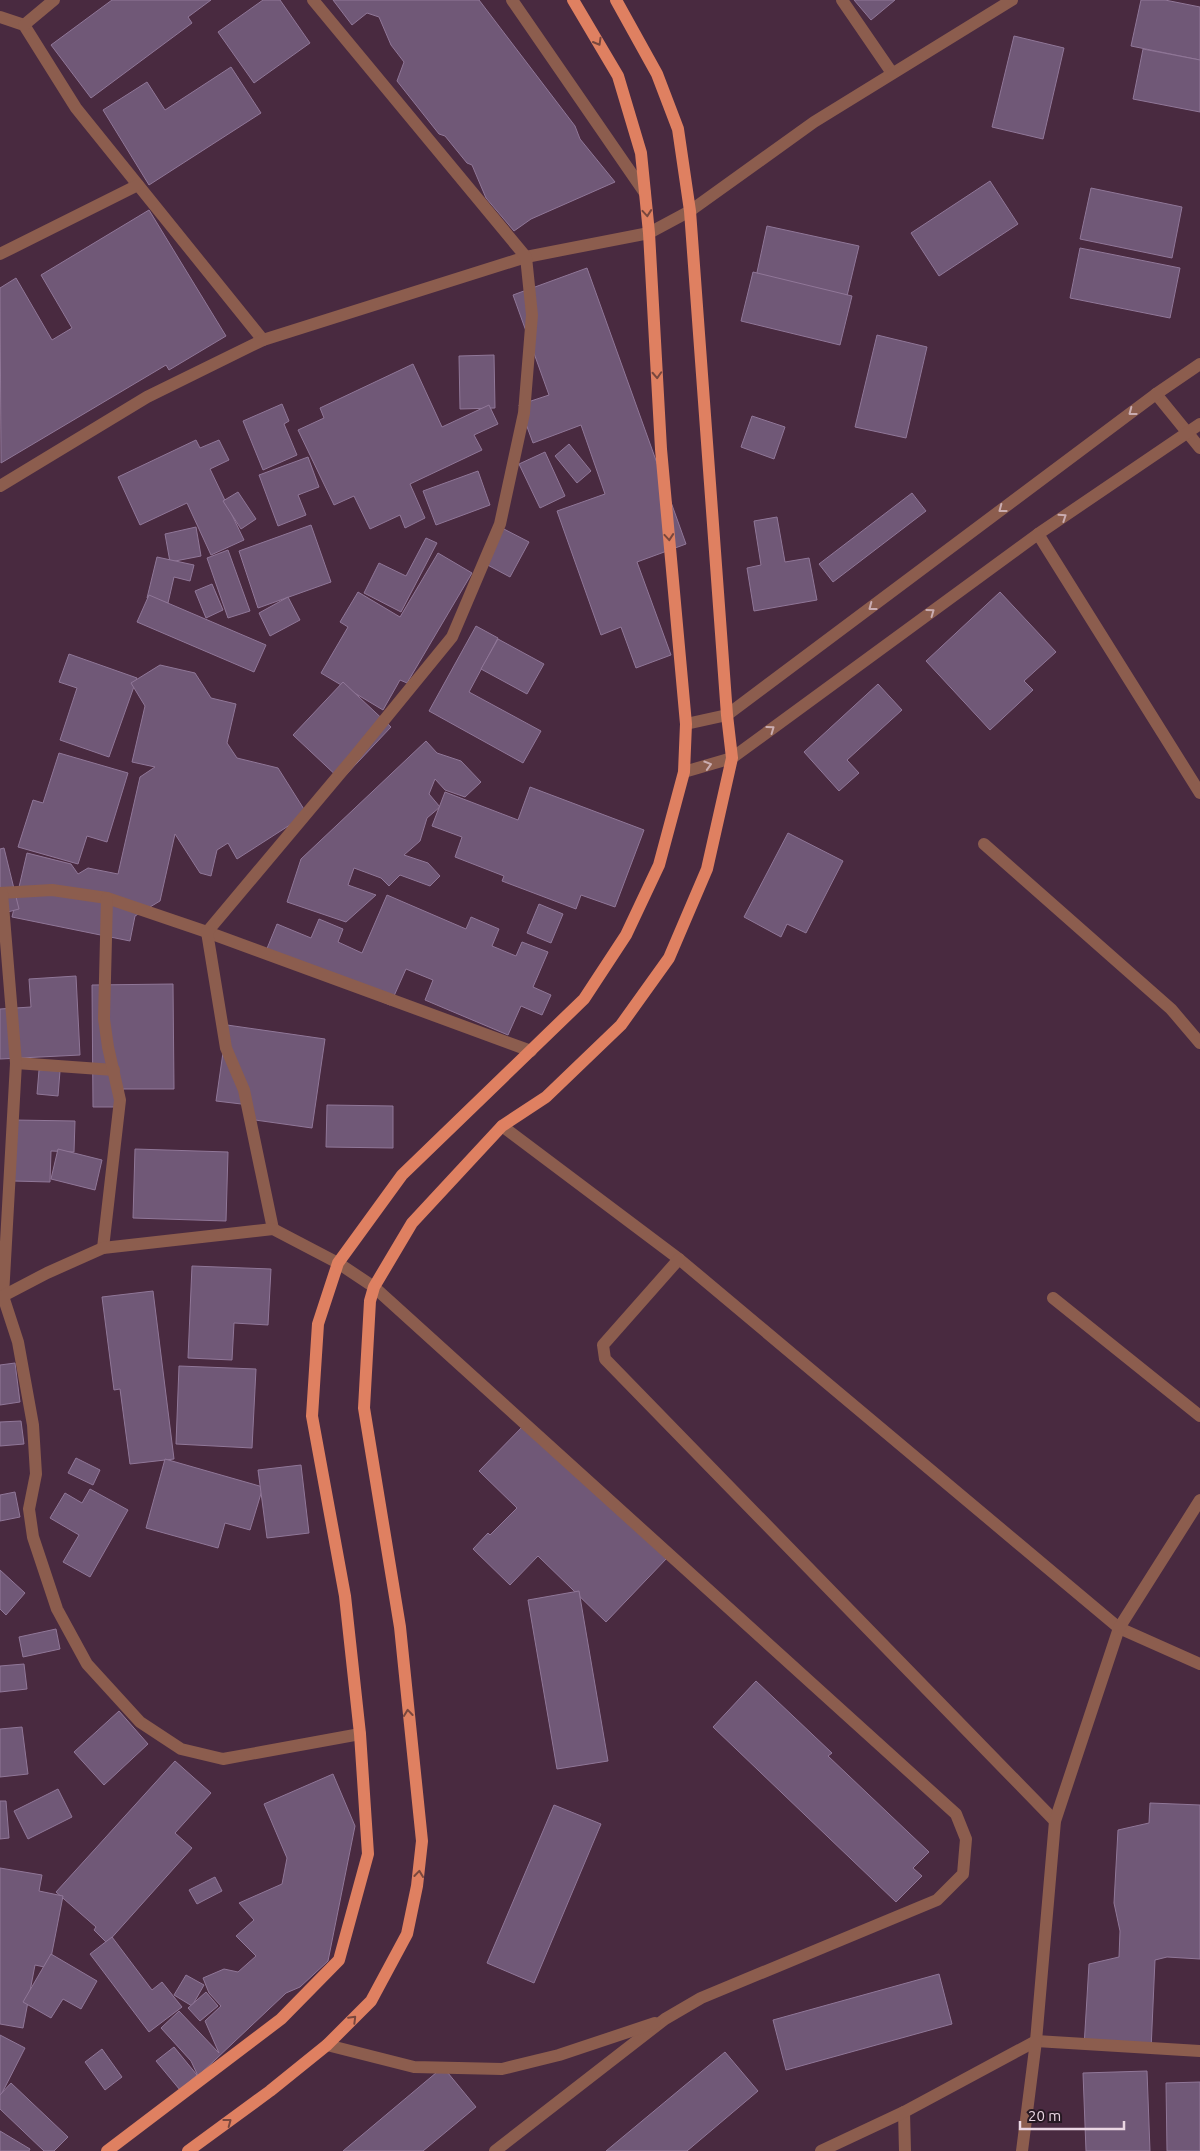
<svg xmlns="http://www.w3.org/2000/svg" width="1200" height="2151" font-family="Ubuntu,sans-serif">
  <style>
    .building { fill: #705877; stroke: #907798 }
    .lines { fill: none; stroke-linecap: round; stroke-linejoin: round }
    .minor { stroke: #8c5d4e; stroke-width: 12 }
    .primary { stroke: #df8061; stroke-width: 12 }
    .oneway { stroke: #79473e }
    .oneway2 { stroke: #caacb0 }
  </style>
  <rect width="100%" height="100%" fill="#492a40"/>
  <g class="building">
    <path d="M112,0H211L188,17L192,23L91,98L51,45Z"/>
    <path d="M263,0H280L310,43L254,83L218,32Z"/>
    <path d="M333,0H479L575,126L580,139L615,182L531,219L514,231L486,198L472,165L467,163L445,136L439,134L397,81L404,62L391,45L379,17L367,13L352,25Z"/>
    <path d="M854,0H895L871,20Z"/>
    <path d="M1141,0H1165L1200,7V60L1131,46Z"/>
    <path d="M1014,36L1064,48L1043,139L992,127Z"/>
    <path d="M1143,49L1200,60V112L1133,99Z"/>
    <path d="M231,67L261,113L149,185L103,110L147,82L165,110Z"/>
    <path d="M990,181L1018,224L939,276L911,233Z"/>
    <path d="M1091,188L1182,207L1172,258L1080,239Z"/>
    <path d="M149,210L226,336L169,370L166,365L1,463L0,288L16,278L52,340L72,328L41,275Z"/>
    <path d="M767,226L859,246L847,296L756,277Z"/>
    <path d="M1080,248L1180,268L1170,318L1070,298Z"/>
    <path d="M587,268L686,544L637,562L671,655L636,668L621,627L601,635L557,511L605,494L581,425L533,443L519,405L549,395L513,295Z"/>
    <path d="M753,272L852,296L840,345L741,321Z"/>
    <path d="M877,335L927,347L906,438L855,427Z"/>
    <path d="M494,355L495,408L460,409L459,356Z"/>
    <path d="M413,364L442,427L489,405L498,424L474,435L482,450L410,484L425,518L405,528L400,515L370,529L354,496L334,505L298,430L324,418L320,408Z"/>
    <path d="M282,404L289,421L284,424L297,455L263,470L243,421Z"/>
    <path d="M752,416L785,427L774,459L741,447Z"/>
    <path d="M196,440L200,448L219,440L229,460L210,469L244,540L211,555L187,503L140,525L118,477Z"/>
    <path d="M569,444L591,471L577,483L555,456Z"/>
    <path d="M545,452L565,496L540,508L519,464Z"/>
    <path d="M308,457L319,487L298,495L306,515L278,526L259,475Z"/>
    <path d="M478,471L490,505L436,525L423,491Z"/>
    <path d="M238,492L256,519L241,529L223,501Z"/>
    <path d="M912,493L926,511L833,582L819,564Z"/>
    <path d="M777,517L785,562L809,558L817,600L754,611L747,568L761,565L754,521Z"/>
    <path d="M311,525L331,582L258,608L239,551Z"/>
    <path d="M196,527L201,556L170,562L165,534Z"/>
    <path d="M500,527L529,542L510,577L482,562Z"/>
    <path d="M426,538L437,543L401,612L364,593L379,563L406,576Z"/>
    <path d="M228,550L250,611L228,618L207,558Z"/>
    <path d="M438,553L472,573L407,683L400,680L383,710L321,673L348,627L340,622L358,592L400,617Z"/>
    <path d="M157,557L194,565L190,581L174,577L168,603L147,598Z"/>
    <path d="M212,584L223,610L206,618L195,591Z"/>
    <path d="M1000,592L1056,652L1024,681L1033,690L990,730L926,661Z"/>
    <path d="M149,595L266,645L254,672L137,622Z"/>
    <path d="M288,597L300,620L270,636L259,613Z"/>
    <path d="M476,626L498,638L469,692L541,731L523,763L429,711Z"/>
    <path d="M498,639L544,664L527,694L481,669Z"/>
    <path d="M69,654L137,678L109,757L60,740L77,688L59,682Z"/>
    <path d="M160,665L195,673L211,698L236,704L227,743L237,758L278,768L307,814L237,859L228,843L217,850L211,876L200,873L175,834L160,901L135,916L130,941L12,917L27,853L71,864L78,874L88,868L118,874L140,777L155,767L132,762L145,706L131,683Z"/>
    <path d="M343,682L391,727L341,780L293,735Z"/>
    <path d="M878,684L902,710L847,760L859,773L839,791L804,752Z"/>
    <path d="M426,741L437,753L461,761L481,782L465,797L445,790L435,779L429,794L440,807L427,818L420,841L404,855L428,863L440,876L430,886L400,875L389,886L381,878L354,868L348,885L376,895L346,922L287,902L301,859Z"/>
    <path d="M59,753L128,773L107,842L87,836L78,864L18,847L33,800L43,803Z"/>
    <path d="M530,787L644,830L615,907L581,895L576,909L502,881L504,876L455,857L462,837L432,826L445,792L518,820Z"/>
    <path d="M788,833L843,861L806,933L787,924L781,937L744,917Z"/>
    <path d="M4,848L19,909L0,914V849Z"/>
    <path d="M387,895L466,929L471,917L499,929L492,946L516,956L522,942L548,952L533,987L551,995L542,1015L521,1006L508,1035L425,1000L433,980L406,969L390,1005L266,951L277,924L311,938L319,919L343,929L338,942L362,953Z"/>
    <path d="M539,904L563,914L551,943L527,933Z"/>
    <path d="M76,976L80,1055L0,1059V1009L31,1007L29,979Z"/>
    <path d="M173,984L174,1089H123V1107H93L92,985Z"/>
    <path d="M227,1025L325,1039L312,1128L248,1119L250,1105L216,1101Z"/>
    <path d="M39,1070L60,1071L58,1096L37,1094Z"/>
    <path d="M327,1105L393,1106V1148L326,1147Z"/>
    <path d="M14,1120L75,1121L74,1152L51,1151L50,1182L13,1181Z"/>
    <path d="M58,1149L102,1160L95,1190L51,1179Z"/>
    <path d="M135,1149L228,1152L226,1221L133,1218Z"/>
    <path d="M192,1266L271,1269L268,1325L234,1323L232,1360L188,1358Z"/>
    <path d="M153,1291L174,1459L130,1464L120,1389L114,1390L102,1297Z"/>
    <path d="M15,1363L20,1402L0,1405V1365Z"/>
    <path d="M179,1366L256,1369L252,1448L176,1444Z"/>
    <path d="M21,1421L24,1444L0,1446V1422Z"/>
    <path d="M527,1422L667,1558L606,1622L538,1556L510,1585L473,1549L488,1533L490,1535L517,1508L479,1471Z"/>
    <path d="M76,1458L100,1470L93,1485L68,1473Z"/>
    <path d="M165,1459L263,1487L250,1530L225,1523L218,1548L146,1528Z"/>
    <path d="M301,1465L309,1533L267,1538L258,1470Z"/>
    <path d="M90,1489L128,1510L90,1577L63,1562L79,1535L50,1518L65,1493L82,1503Z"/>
    <path d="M15,1492L20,1517L0,1521V1495Z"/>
    <path d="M0,1570L25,1593L6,1615L0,1609Z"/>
    <path d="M579,1591L608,1761L557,1769L528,1600Z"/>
    <path d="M56,1629L60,1649L23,1657L19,1637Z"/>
    <path d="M24,1664L27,1689L0,1692V1666Z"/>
    <path d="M756,1681L832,1753L828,1756L929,1852L913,1868L922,1876L896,1902L713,1727Z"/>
    <path d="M119,1711L148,1744L104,1785L74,1752Z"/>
    <path d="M22,1727L28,1774L0,1777V1729Z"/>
    <path d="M175,1761L211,1793L175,1833L192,1848L107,1943L94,1930L96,1927L56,1892Z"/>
    <path d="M333,1774L355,1826L328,1961L300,1987L286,1993L198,2076L191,2061L161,2028L179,2011L219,2053L205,2021L221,2006L209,1993L203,1978L224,1969L238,1972L256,1956L236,1936L254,1920L239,1903L282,1884L287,1858L264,1804Z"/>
    <path d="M58,1789L72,1817L28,1839L14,1811Z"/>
    <path d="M0,1801H6L9,1838L0,1839Z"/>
    <path d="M1150,1803L1200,1805V1959L1167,1957L1155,1960L1151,2050L1084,2047L1089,1964L1119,1957L1120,1931L1114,1903L1118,1830L1149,1823Z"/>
    <path d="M554,1805L601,1824L534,1983L487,1963Z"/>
    <path d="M0,1868L42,1875L39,1891L63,1896L49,1968L35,1965L23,2028L0,2024Z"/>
    <path d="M215,1877L222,1891L197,1904L189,1890Z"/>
    <path d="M112,1937L152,1990L162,1982L182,2007L149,2032L90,1954Z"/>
    <path d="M51,1954L97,1981L81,2009L63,1999L51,2018L23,2002Z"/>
    <path d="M939,1974L952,2024L786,2070L773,2020Z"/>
    <path d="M186,1975L204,1985L192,2006L174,1995Z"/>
    <path d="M206,1992L218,2006L200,2021L188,2008Z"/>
    <path d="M0,2035L25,2048L1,2095H0Z"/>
    <path d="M174,2047L197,2075L180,2090L156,2061Z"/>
    <path d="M102,2049L122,2077L105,2090L85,2062Z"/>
    <path d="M725,2052L758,2091L687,2151H606Z"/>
    <path d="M443,2067L476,2107L423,2151H343Z"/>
    <path d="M1147,2071L1150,2151H1086L1083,2073Z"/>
    <path d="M1200,2082V2151H1167L1166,2083Z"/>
    <path d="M11,2083L68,2137L54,2151H44L0,2109V2095Z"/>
    <path d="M0,2131L30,2149L29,2151H0Z"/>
  </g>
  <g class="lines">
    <g class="minor">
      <path d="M512,0L645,193"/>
      <path d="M842,0L892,73"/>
      <path d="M0,17L24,25L76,108L263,340"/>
      <path d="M24,25L54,0"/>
      <path d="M0,254L138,185"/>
      <path d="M1156,394L1200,448"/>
      <path d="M0,486L147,397L263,340L526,257L649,233L690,211L814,122L1012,0"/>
      <path d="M1038,534L1200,793"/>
      <path d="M686,724L727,715L1156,394L1200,364"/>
      <path d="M684,772L732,758L1038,534L1200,424"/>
      <path d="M984,844L1171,1009L1200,1043"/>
      <path d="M0,893L52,890L107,898L207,932L531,1051"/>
      <path d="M16,1063L114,1070"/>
      <path d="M502,1126L679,1259L1119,1628L1200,1664"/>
      <path d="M273,1229L244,1090L226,1048L207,932L354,757L452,637L500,524L524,413L532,315L526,257L313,0"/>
      <path d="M103,1248L120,1100L108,1047L104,1019L107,898"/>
      <path d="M679,1259L603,1345L605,1359L1055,1821"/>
      <path d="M0,1297L3,1296L16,1063L2,893"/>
      <path d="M1053,1298L1200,1416"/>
      <path d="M360,1734L223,1759L181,1749L140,1722L87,1664L57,1609L33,1537L29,1509L36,1474L33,1425L18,1342L3,1296L47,1273L103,1248L273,1229L338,1263L374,1287L956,1814L966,1839L963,1874L937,1900L701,1998L665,2019L495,2151"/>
      <path d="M327,2045L414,2067L502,2069L559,2055L655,2023"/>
      <path d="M904,2112L905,2151"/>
      <path d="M821,2151L904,2112L1036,2041L1200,2051"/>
      <path d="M1022,2151L1036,2041L1055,1821L1119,1628L1200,1500"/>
    </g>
    <g class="primary">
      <path d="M107,2151L281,2019L339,1960L368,1854L360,1734L345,1596L312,1416L318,1324L338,1263L402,1175L584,999L626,935L659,865L684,772L686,724L661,449L649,233L641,153L618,76L573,0"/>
      <path d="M188,2151L270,2091L327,2045L371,2001L407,1934L417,1886L422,1841L400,1627L364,1408L370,1301L374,1287L412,1223L502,1126L546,1097L621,1025L669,958L707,869L732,758L727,715L690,211L678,129L657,74L616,0"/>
    </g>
  </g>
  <defs><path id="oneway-chevron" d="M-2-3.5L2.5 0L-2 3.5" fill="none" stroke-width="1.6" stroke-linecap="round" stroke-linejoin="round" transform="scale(1.25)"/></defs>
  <g class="oneway">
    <use href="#oneway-chevron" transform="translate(598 42) rotate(60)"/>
    <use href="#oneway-chevron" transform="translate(647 213) rotate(85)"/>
    <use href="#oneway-chevron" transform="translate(657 375) rotate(87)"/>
    <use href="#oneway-chevron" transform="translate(669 537) rotate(85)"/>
    <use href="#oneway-chevron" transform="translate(408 1713) rotate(-96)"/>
    <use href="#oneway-chevron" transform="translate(419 1874) rotate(-84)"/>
    <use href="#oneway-chevron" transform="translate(353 2019) rotate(-45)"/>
    <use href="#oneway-chevron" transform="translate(228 2122) rotate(-37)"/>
  </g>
  <g class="oneway2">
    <use href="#oneway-chevron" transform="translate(1132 412) rotate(143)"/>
    <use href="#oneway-chevron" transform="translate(1002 509) rotate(143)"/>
    <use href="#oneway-chevron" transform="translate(1063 517) rotate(-34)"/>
    <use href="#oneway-chevron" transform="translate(872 607) rotate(143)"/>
    <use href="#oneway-chevron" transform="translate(931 612) rotate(-36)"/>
    <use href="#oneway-chevron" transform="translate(771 729) rotate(-36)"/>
    <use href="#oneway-chevron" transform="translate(708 765) rotate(-17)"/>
  </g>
  <path d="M1020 2121v8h104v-8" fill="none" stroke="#ebd7e4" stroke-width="2.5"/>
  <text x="1028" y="2121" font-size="15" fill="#ebd7e4" stroke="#261822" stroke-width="4" paint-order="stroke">20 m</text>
</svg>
